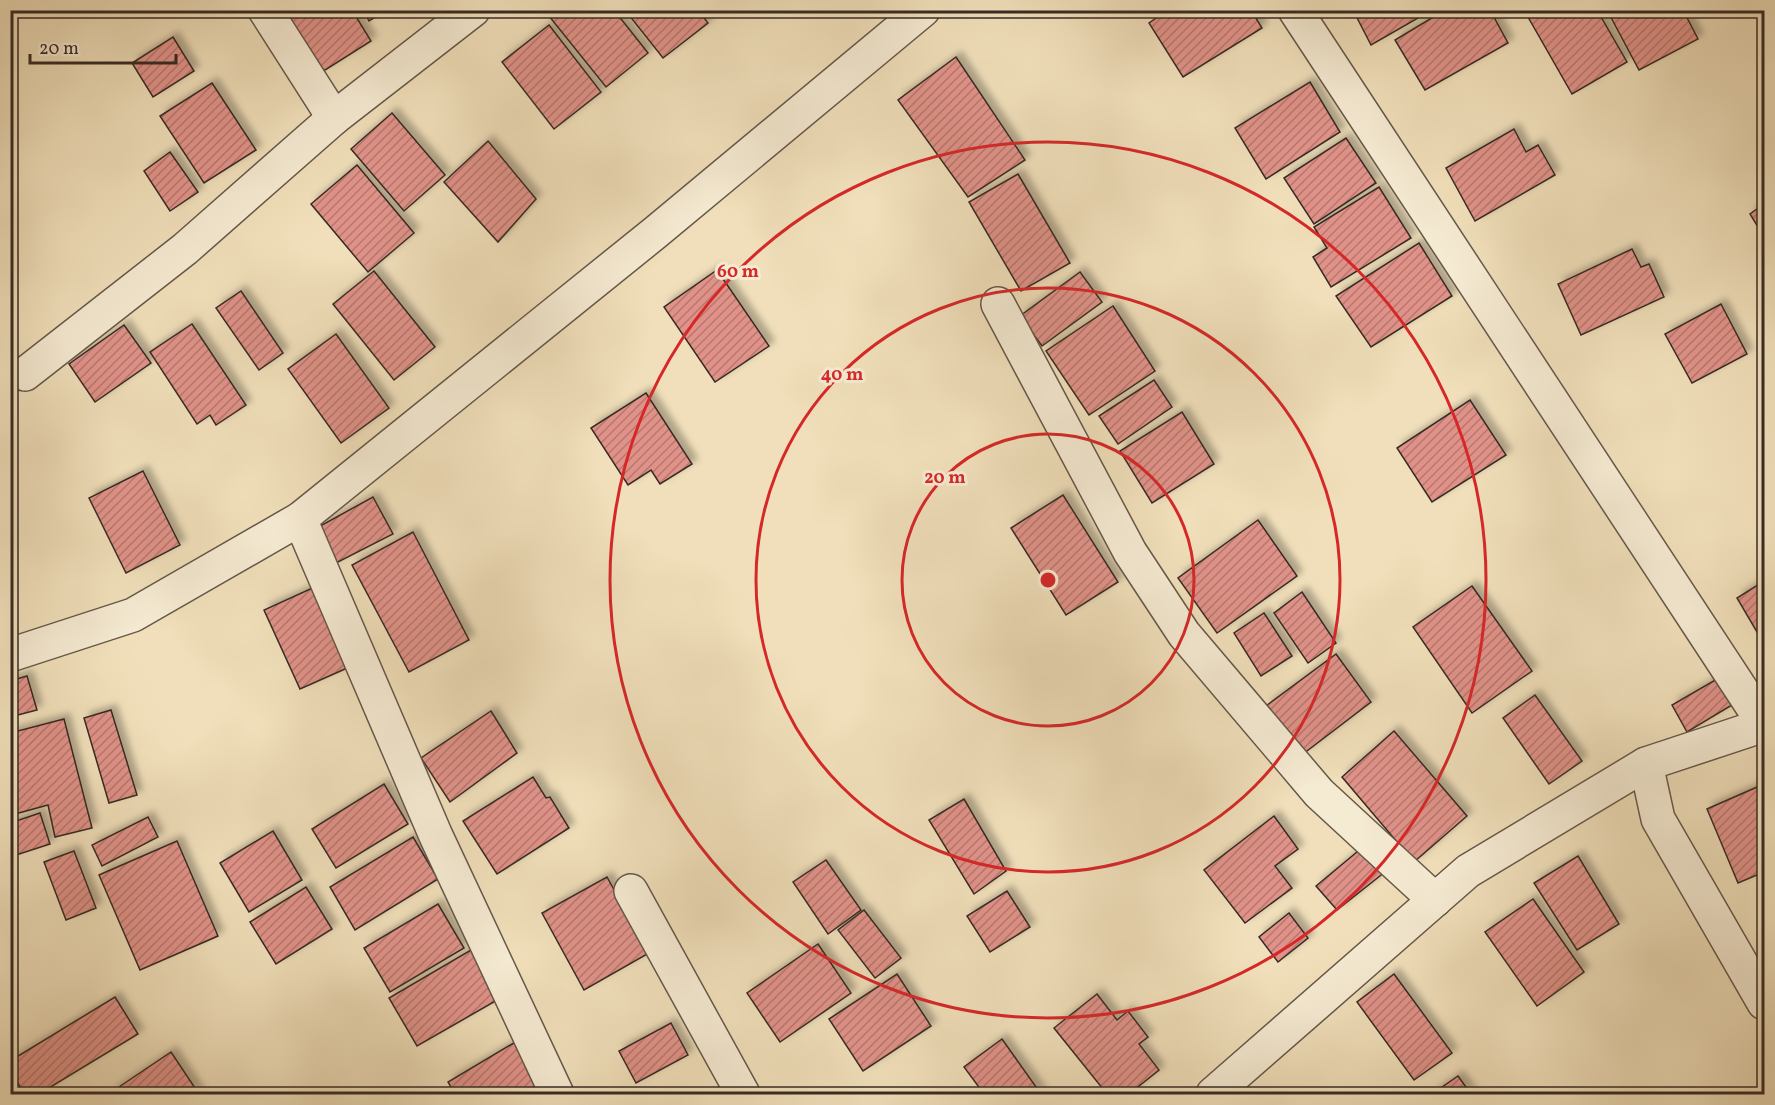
<svg xmlns="http://www.w3.org/2000/svg" width="1775" height="1105" font-family="Vollkorn,serif">
  <style>
    .building { fill: url(#building-hatch); stroke: #372b24; stroke-width: 1.5; filter: url(#shadow) }
    .lines { fill: none; stroke-linecap: round; stroke-linejoin: round }
    .minor-casing { stroke: #65584a; stroke-width: 36 }
    .minor { stroke: #f5ead2; stroke-width: 33 }
    .ring { fill: none; stroke: #d62828; stroke-width: 3 }
    .centre { fill: #d62828; stroke: #f5ead2; stroke-width: 3 }
    .ring-label { font-size: 18px; text-anchor: middle; font-weight: bold; fill: #d62828; stroke: #f5ead2; stroke-width: 6; stroke-linejoin: round; paint-order: stroke }
  </style>
  <defs>
    <pattern id="building-hatch" width="6" height="6" patternUnits="userSpaceOnUse" patternTransform="scale(1.5)"><rect width="6" height="6" fill="#e09288"/><path d="M-1 1l2-2M0 6l6-6M5 7l2-2" fill="none" stroke="#b6776f"/></pattern>
    <filter id="shadow"><feDropShadow dx="5.5" dy="-5.5" stdDeviation="3" flood-color="#0004"/></filter>
  </defs>
  <rect width="100%" height="100%" fill="#f0dfba"/>
  <filter id="stains"><feTurbulence type="fractalNoise" baseFrequency=".00333" numOctaves="4"/><feColorMatrix values="0 0 0 0 .2 0 0 0 0 .09 0 0 0 0 .02 0 0 0 .5 -.17"/></filter>
  <radialGradient id="worn" r=".72"><stop offset=".6" stop-color="#630" stop-opacity="0"/><stop offset="1" stop-color="#630" stop-opacity=".3"/></radialGradient>
  <g class="building">
    <path d="M290,10H352L371,41L322,72L285,14Z"/>
    <path d="M363,10H387L369,21Z"/>
    <path d="M555,10H614L648,53L606,87L549,16Z"/>
    <path d="M625,10H698L708,23L663,58Z"/>
    <path d="M1168,10H1251L1262,28L1183,77L1149,23Z"/>
    <path d="M1353,10H1432L1371,45Z"/>
    <path d="M1445,10H1490L1508,43L1425,90L1395,40Z"/>
    <path d="M1524,10H1597L1627,62L1572,94Z"/>
    <path d="M1607,10H1683L1698,39L1639,70Z"/>
    <path d="M549,25L601,92L554,129L502,62Z"/>
    <path d="M173,37L194,71L153,97L132,63Z"/>
    <path d="M956,57L1025,160L968,197L898,100Z"/>
    <path d="M1310,82L1340,132L1266,179L1235,128Z"/>
    <path d="M212,83L256,150L204,183L160,116Z"/>
    <path d="M392,113L445,175L404,211L351,149Z"/>
    <path d="M1514,129L1526,152L1538,145L1555,175L1475,221L1446,168Z"/>
    <path d="M1346,138L1376,183L1314,224L1284,178Z"/>
    <path d="M488,141L536,199L498,242L444,182Z"/>
    <path d="M170,152L198,192L170,211L144,171Z"/>
    <path d="M357,165L414,233L368,272L311,204Z"/>
    <path d="M1018,174L1070,263L1021,291L969,202Z"/>
    <path d="M1379,187L1411,238L1331,287L1313,257L1327,248L1314,227Z"/>
    <path d="M1764,204V237L1750,214Z"/>
    <path d="M1419,243L1452,296L1371,347L1336,296Z"/>
    <path d="M1632,249L1641,267L1649,264L1664,297L1581,335L1558,284Z"/>
    <path d="M717,270L769,346L715,382L664,307Z"/>
    <path d="M374,271L435,347L394,380L333,304Z"/>
    <path d="M1080,272L1102,302L1042,346L1020,316Z"/>
    <path d="M241,291L283,353L259,370L216,308Z"/>
    <path d="M1721,304L1747,354L1692,383L1665,334Z"/>
    <path d="M1113,306L1155,371L1089,415L1046,351Z"/>
    <path d="M192,324L246,405L216,425L210,415L197,424L150,352Z"/>
    <path d="M124,325L151,363L95,402L69,364Z"/>
    <path d="M336,334L389,408L341,443L288,369Z"/>
    <path d="M1154,380L1172,407L1118,444L1099,416Z"/>
    <path d="M646,393L692,464L660,484L651,470L628,485L591,428Z"/>
    <path d="M1470,400L1506,455L1432,502L1397,448Z"/>
    <path d="M1182,412L1214,464L1152,503L1120,451Z"/>
    <path d="M143,471L180,545L126,573L89,498Z"/>
    <path d="M1063,495L1118,582L1066,615L1011,528Z"/>
    <path d="M373,497L393,534L332,565L313,530Z"/>
    <path d="M1258,520L1297,576L1217,633L1178,578Z"/>
    <path d="M413,532L469,640L409,672L352,565Z"/>
    <path d="M1764,581V644L1737,598Z"/>
    <path d="M319,585L354,665L300,689L264,610Z"/>
    <path d="M1472,586L1532,671L1472,713L1413,627Z"/>
    <path d="M1302,592L1336,643L1308,663L1274,613Z"/>
    <path d="M1264,613L1292,656L1261,676L1234,633Z"/>
    <path d="M1336,654L1371,702L1303,754L1266,706Z"/>
    <path d="M27,676L37,710L10,717V681Z"/>
    <path d="M1717,679L1732,705L1687,732L1672,705Z"/>
    <path d="M1535,695L1582,761L1549,784L1503,718Z"/>
    <path d="M111,710L137,795L109,803L84,718Z"/>
    <path d="M491,711L517,753L450,802L421,758Z"/>
    <path d="M64,719L92,828L55,837L48,805L15,814L10,797V733Z"/>
    <path d="M1394,731L1467,816L1414,862L1342,777Z"/>
    <path d="M533,777L546,798L550,797L569,828L497,874L463,821Z"/>
    <path d="M384,784L408,824L336,868L312,829Z"/>
    <path d="M1764,784V872L1738,883L1707,809Z"/>
    <path d="M964,799L1006,871L974,894L929,820Z"/>
    <path d="M40,813L50,844L10,857V823Z"/>
    <path d="M1274,816L1298,849L1275,866L1292,888L1245,923L1204,870Z"/>
    <path d="M148,817L158,837L102,866L92,845Z"/>
    <path d="M273,831L302,880L249,912L220,863Z"/>
    <path d="M413,837L438,879L355,930L330,887Z"/>
    <path d="M177,841L218,936L140,970L99,875Z"/>
    <path d="M1369,842L1390,868L1337,910L1316,886Z"/>
    <path d="M74,851L96,908L66,920L44,862Z"/>
    <path d="M1578,856L1619,924L1577,950L1534,883Z"/>
    <path d="M826,860L861,910L828,934L793,882Z"/>
    <path d="M607,877L649,953L584,990L542,913Z"/>
    <path d="M306,887L332,929L276,964L250,922Z"/>
    <path d="M1007,891L1030,927L990,952L967,916Z"/>
    <path d="M1533,899L1584,972L1537,1006L1485,932Z"/>
    <path d="M438,904L464,948L390,992L364,948Z"/>
    <path d="M864,910L901,958L875,978L838,930Z"/>
    <path d="M1289,913L1308,938L1278,962L1259,937Z"/>
    <path d="M818,944L851,993L780,1042L747,993Z"/>
    <path d="M471,950L499,999L417,1046L389,998Z"/>
    <path d="M897,974L931,1026L863,1071L829,1019Z"/>
    <path d="M1394,974L1452,1053L1414,1080L1357,1002Z"/>
    <path d="M1097,994L1117,1020L1128,1011L1148,1037L1139,1044L1159,1070L1129,1094H1107L1054,1028Z"/>
    <path d="M115,997L138,1034L39,1094H25L10,1071V1061Z"/>
    <path d="M671,1023L688,1055L636,1083L619,1051Z"/>
    <path d="M1002,1039L1041,1094H984L964,1067Z"/>
    <path d="M517,1041L541,1094H455L448,1082Z"/>
    <path d="M171,1052L199,1094H111L110,1093Z"/>
    <path d="M1458,1076L1471,1094H1432Z"/>
  </g>
  <g class="lines">
    <defs>
      <g id="minor">
        <path d="M265,10L334,118"/>
        <path d="M1295,10L1764,724"/>
        <path d="M998,304L1130,552L1184,634L1319,793L1435,900"/>
        <path d="M25,374L185,249L334,118L473,10"/>
        <path d="M300,519L436,836L557,1094"/>
        <path d="M10,655L133,615L300,519L656,232L923,10"/>
        <path d="M1646,764L1658,819L1764,1003"/>
        <path d="M631,891L743,1094"/>
        <path d="M1213,1094L1468,871L1646,764L1764,725"/>
      </g>
    </defs>
    <use href="#minor" class="minor-casing"/>
    <use href="#minor" class="minor"/>
  </g>
  <g class="ring">
    <circle cx="1048" cy="580" r="146"/>
    <circle cx="1048" cy="580" r="292"/>
    <circle cx="1048" cy="580" r="438"/>
  </g>
  <circle cx="1048" cy="580" r="9" class="centre"/>
  <g class="ring-label">
    <text x="738" y="277">60 m</text>
    <text x="842" y="380">40 m</text>
    <text x="945" y="483">20 m</text>
  </g>
  <rect width="1775" height="1105" fill="none" stroke="#f0dfba" stroke-width="36"/>
  <rect x="12" y="12" width="1751" height="1081" fill="none" stroke="#372b24" stroke-width="3"/>
  <rect x="18" y="18" width="1739" height="1069" fill="none" stroke="#372b24" stroke-width="1.5"/>
  <path d="M30 54v9h146v-9" fill="none" stroke="#372b24" stroke-width="3"/>
  <text x="39" y="54" font-size="18" fill="#372b24" stroke="#f5ead2" stroke-width="4.5" paint-order="stroke">20 m</text>
  <rect width="100%" height="100%" filter="url(#stains)"/>
  <rect width="100%" height="100%" fill="url(#worn)"/>
</svg>
